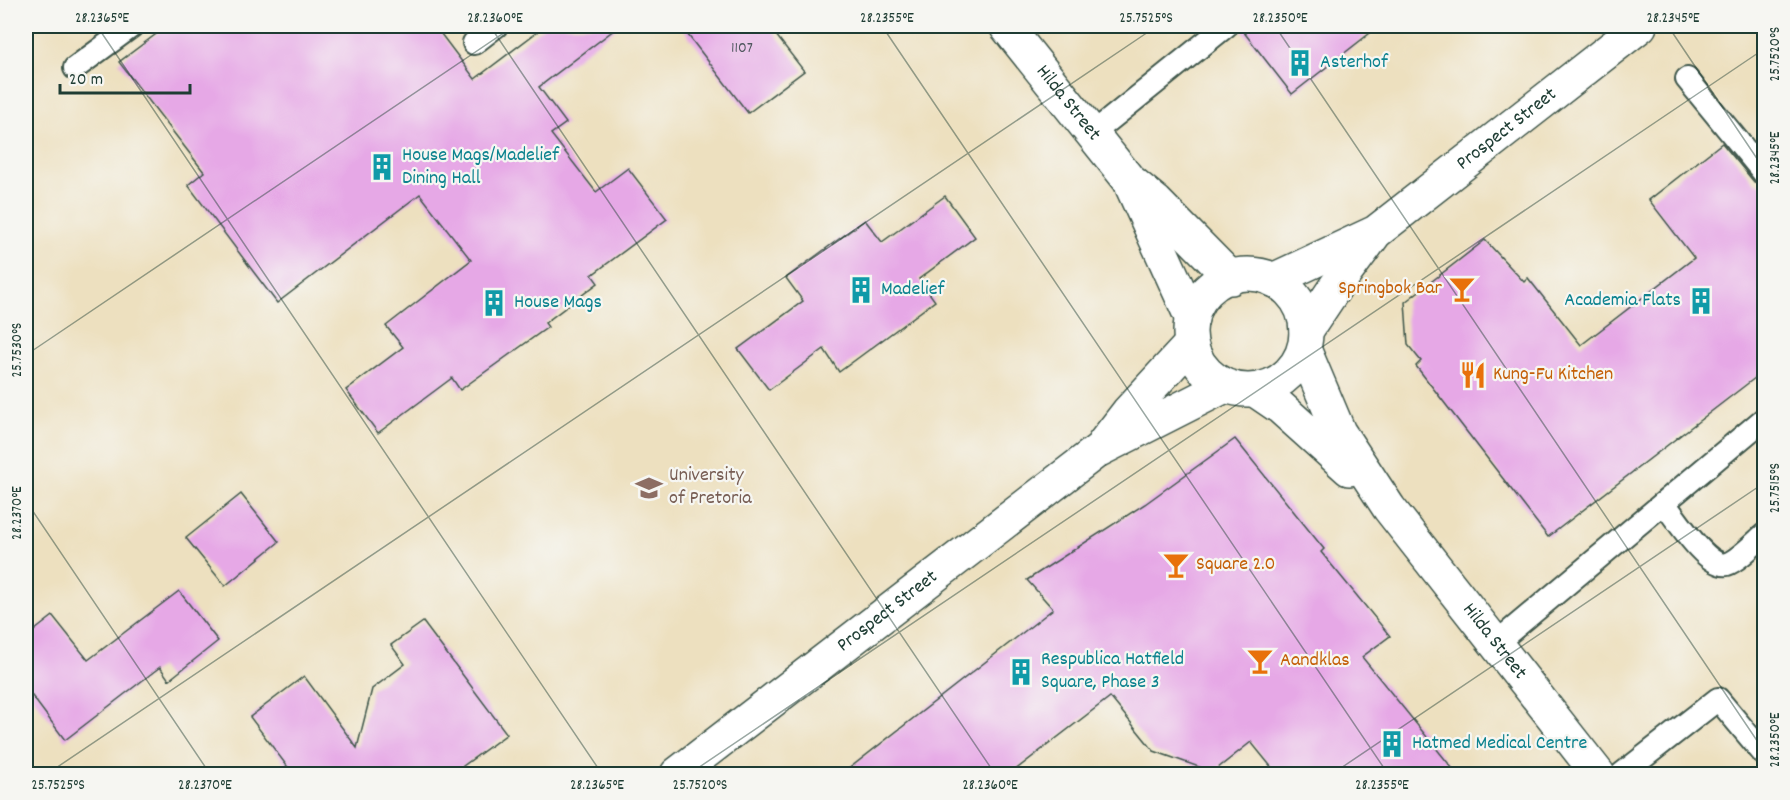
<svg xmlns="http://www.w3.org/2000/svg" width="1790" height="800" font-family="Dekko,sans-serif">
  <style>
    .building { fill: #e6a8e6 }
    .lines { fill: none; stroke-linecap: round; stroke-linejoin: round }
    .lane-casing { stroke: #3e5549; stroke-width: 26 }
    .street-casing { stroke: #3e5549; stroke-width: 36 }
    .lane { stroke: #fff; stroke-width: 22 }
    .street { stroke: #fff; stroke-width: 33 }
    .ticks { fill: none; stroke: #1f3d34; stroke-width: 1.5; stroke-opacity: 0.45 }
    .labels { text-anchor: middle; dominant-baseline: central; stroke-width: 4.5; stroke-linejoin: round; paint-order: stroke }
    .number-label { font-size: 16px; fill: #515860 }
    .culture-label { font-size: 20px; fill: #0d838f; stroke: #f6f6f2; text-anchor: start }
    .street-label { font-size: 20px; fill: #1f3d34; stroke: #f6f6f2 }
    .food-label { font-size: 20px; fill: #c56008; stroke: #f6f6f2; text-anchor: start }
    .education-label { font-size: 20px; fill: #785e54; stroke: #f6f6f2; text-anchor: start }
    .neatline { fill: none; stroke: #1f3d34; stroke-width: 2 }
    .ticks-label { font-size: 15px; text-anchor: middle; fill: #1f3d34 }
  </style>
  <rect width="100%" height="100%" fill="#f6f6f2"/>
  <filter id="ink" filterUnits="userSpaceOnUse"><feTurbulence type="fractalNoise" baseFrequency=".0167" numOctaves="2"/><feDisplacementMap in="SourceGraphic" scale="12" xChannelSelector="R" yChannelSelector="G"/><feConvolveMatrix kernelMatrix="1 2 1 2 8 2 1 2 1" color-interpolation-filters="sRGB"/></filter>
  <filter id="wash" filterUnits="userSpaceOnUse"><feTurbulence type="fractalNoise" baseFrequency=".008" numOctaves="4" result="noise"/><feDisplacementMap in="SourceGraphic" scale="24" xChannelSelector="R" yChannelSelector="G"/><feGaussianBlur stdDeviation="1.35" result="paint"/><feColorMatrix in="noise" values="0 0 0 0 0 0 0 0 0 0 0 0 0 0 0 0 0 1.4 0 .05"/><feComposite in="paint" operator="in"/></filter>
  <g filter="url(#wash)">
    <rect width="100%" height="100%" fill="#ede0bf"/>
    <g id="blocks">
      <g class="building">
        <path d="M167,26H435L475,79L545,26H619L539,87L566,123L551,134L596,192L628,168L667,219L592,275L598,283L545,323L548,327L460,390L452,378L378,433L346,390L403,347L386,326L471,260L420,194L277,303L188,185L204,172L119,62Z"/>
        <path d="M681,26H769L804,71L748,113Z"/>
        <path d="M1239,26H1379L1292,94Z"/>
        <path d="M1722,143L1754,182L1764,186V371L1548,537L1416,366L1421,361L1408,345L1405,302L1485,240L1524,282L1528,278L1581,345L1694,258L1649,200Z"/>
        <path d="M945,196L975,237L919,279L935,301L839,372L824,349L769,390L738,349L803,301L786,278L865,220L882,242Z"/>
        <path d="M1235,439L1324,549L1321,552L1390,636L1362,657L1457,774H1277L1251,742L1213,772L1154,751L1110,697L1010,774H842L1053,609L1027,580L1145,504Z"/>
        <path d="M241,494L279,542L225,586L186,538Z"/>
        <path d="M179,591L218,641L169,680L160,667L65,740L26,688V637L53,616L88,660Z"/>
        <path d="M423,622L507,734L452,774H293L250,717L304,676L357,748L372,689L405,664L391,645Z"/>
      </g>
    </g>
  </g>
  <g filter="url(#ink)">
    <use href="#blocks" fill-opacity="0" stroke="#3e5549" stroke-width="1.5"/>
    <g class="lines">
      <defs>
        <g id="lane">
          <path d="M474,43L496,26"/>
          <path d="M75,68L132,26"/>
          <path d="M1687,79L1764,173"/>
          <path d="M1092,134L1226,26"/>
          <path d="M1664,503C1675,517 1708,569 1727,564C1737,561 1756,542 1764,535"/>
          <path d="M1495,644L1764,419"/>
          <path d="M1622,774L1718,699L1764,754"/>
        </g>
        <g id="street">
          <path id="s1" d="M1006,26L1129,180L1156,202L1231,278"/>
          <path d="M1132,187L1192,319"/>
          <circle cx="1248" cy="332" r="58"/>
          <path id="s2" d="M1273,280L1376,232L1640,26"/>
          <path d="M1306,331L1336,286L1373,236"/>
          <path id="s3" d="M1304,349L1339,432L1389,508L1598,774"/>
          <path d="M1255,390L1280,407L1349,469"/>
          <path d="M1104,443L1128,412L1191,344"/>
          <path id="s4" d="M677,774L1097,451L1225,386"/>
        </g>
      </defs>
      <use href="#lane" class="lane-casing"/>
      <use href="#street" class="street-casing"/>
      <use href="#lane" class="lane"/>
      <use href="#street" class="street"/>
    </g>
  </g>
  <path class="ticks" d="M97,26L602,774M490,26L995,774M882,26L1388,774M1275,26L1764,751M1668,26L1764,169M26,355L514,26M26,501L210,774M47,774L1157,26M689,774L1764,49M1332,774L1764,483"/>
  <defs>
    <symbol id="building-bare" viewBox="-9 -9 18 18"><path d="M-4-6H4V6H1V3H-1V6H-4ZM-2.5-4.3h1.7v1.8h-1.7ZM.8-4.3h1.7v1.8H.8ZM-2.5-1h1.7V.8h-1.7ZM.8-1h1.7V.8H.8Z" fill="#0f9aa8" stroke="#f6f6f2" stroke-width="2.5" paint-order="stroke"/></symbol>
    <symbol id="bar-bare" viewBox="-9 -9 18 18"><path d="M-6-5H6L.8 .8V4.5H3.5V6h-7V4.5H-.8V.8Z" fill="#e8710a" stroke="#f6f6f2" stroke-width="2.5" paint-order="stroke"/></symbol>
    <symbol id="restaurant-bare" viewBox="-9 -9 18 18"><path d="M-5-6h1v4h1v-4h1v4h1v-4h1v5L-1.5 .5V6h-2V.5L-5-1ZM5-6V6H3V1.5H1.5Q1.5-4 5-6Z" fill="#e8710a" stroke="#f6f6f2" stroke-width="2.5" paint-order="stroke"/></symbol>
    <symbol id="university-bare" viewBox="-9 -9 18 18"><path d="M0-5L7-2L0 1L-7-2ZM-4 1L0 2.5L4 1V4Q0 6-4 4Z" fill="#8d6e63" stroke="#f6f6f2" stroke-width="2.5" paint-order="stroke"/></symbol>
  </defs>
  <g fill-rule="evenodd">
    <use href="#building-bare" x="1281" y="44" width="38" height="38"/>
    <use href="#building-bare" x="363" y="148" width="38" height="38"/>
    <use href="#bar-bare" x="1443" y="270" width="38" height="38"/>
    <use href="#building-bare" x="842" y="271" width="38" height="38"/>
    <use href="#building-bare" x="1682" y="282" width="38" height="38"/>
    <use href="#building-bare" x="475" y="284" width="38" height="38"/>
    <use href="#restaurant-bare" x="1454" y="356" width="38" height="38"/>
    <use href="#university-bare" x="630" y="469" width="38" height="38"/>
    <use href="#bar-bare" x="1157" y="546" width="38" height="38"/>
    <use href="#bar-bare" x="1241" y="642" width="38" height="38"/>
    <use href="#building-bare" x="1002" y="653" width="38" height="38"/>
    <use href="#building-bare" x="1373" y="725" width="38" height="38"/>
  </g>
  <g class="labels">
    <g class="number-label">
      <text x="742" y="48">1107</text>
    </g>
    <g class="culture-label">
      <text x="1320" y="63">Asterhof</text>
      <text x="402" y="156">House Mags/Madelief<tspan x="402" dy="23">Dining Hall</tspan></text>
      <text x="881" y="290">Madelief</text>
      <text x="1681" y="301" text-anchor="end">Academia Flats</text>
      <text x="514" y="303">House Mags</text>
      <text x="1041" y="660">Respublica Hatfield<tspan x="1041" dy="23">Square, Phase 3</tspan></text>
      <text x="1412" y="744">Hatmed Medical Centre</text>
    </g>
    <g class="street-label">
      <text stroke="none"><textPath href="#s1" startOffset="99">Hilda Street</textPath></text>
      <text stroke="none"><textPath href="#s2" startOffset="280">Prospect Street</textPath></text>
      <text stroke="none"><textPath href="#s4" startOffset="266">Prospect Street</textPath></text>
      <text stroke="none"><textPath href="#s3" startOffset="351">Hilda Street</textPath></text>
    </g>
    <g class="food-label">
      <text x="1442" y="289" text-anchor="end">Springbok Bar</text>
      <text x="1493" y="375">Kung-Fu Kitchen</text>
      <text x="1196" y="565">Square 2.0</text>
      <text x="1280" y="661">Aandklas</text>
    </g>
    <g class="education-label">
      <text x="669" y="476">University<tspan x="669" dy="23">of Pretoria</tspan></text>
    </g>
  </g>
  <rect width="1790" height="800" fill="none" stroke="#f6f6f2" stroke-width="66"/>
  <path d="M60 84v9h130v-9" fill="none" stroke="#1f3d34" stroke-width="3"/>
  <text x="69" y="84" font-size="18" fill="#1f3d34" stroke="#f6f6f2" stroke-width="4.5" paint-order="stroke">20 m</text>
  <rect x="33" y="33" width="1724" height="734" class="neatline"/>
  <g class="ticks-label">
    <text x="102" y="22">28.2365°E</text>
    <text x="495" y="22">28.2360°E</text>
    <text x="887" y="22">28.2355°E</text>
    <text x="1146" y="22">25.7525°S</text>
    <text x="1280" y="22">28.2350°E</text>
    <text x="1673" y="22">28.2345°E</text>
    <text transform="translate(1774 54) rotate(-90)" y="5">25.7520°S</text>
    <text transform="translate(1774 158) rotate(-90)" y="5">28.2345°E</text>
    <text transform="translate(16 350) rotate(-90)" y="5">25.7530°S</text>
    <text transform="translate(1774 488) rotate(-90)" y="5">25.7515°S</text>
    <text transform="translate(16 513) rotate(-90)" y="5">28.2370°E</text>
    <text transform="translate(1774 740) rotate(-90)" y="5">28.2350°E</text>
    <text x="58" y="789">25.7525°S</text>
    <text x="205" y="789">28.2370°E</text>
    <text x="597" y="789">28.2365°E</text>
    <text x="700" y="789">25.7520°S</text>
    <text x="990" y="789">28.2360°E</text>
    <text x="1382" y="789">28.2355°E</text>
  </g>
</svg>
